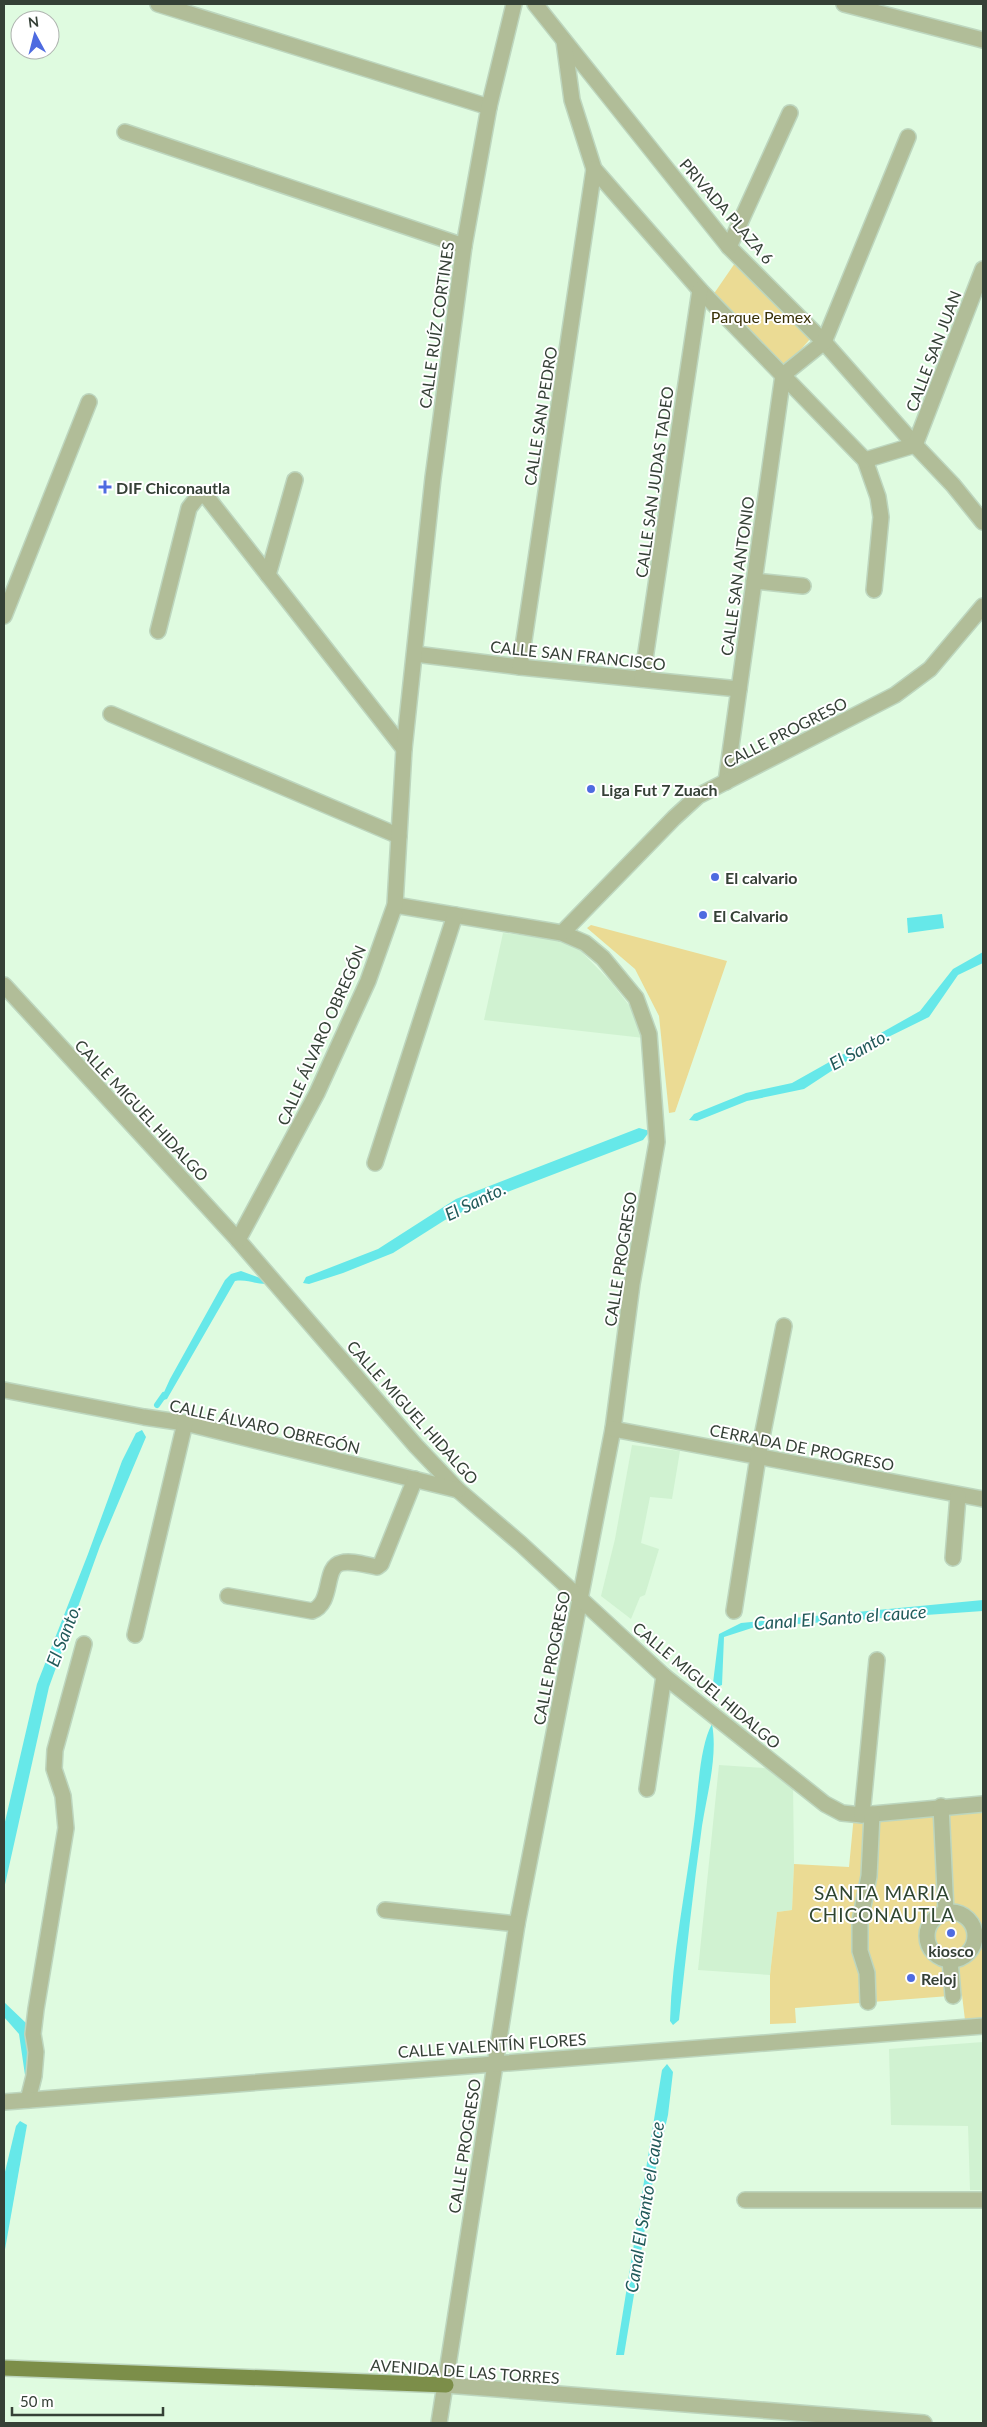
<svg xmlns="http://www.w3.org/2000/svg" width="987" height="2427" font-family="Lato,sans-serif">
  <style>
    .built { fill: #d0f2d1 }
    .green { fill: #ebdb94 }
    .water { fill: #66e8e9 }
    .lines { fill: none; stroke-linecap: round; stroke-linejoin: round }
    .stream { stroke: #66e8e9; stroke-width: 6 }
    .minor-casing { stroke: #bdd6be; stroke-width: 18 }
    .major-casing { stroke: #bdd6be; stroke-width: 18 }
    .minor { stroke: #b1bd98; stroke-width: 15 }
    .major { stroke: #7c8e49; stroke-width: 15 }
    .poi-dot { fill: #4e6be0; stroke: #fff; stroke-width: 2 }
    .labels { text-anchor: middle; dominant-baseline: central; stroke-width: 4; stroke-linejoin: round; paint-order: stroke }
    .street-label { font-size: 16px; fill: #354036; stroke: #fff }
    .park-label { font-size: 16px; fill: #383006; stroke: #fff }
    .poi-label { font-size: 16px; font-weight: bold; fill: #354036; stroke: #fff; text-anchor: start }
    .water-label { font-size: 18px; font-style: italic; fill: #225a5a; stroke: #fff }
    .quarter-label { font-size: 19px; letter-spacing: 1px; fill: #2e4530; stroke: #fff }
  </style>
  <rect width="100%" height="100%" fill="#dffbe0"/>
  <g class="built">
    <path d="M503,933L571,941L610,981L632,1009L639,1020L644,1038L484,1020Z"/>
    <path d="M632,1445L680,1451L672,1499L650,1497L641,1543L659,1549L645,1595L640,1597L631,1619L601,1596L615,1539Z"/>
    <path d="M719,1765L779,1769L793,1781L794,1864L792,1910L777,1912L770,1975L698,1970Z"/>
    <path d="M983,2042V2190H970L968,2126L891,2125L889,2049Z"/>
  </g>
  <g class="green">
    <path d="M735,263L810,339L785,368L713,295Z"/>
    <path d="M591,925L727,961L675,1112L669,1113L659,1016L635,969L587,928Z"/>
    <path d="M983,1802V2018L965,2020L962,1995L795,2008L796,2023L770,2024V1975L777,1912L792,1910L794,1864L849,1867L854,1815Z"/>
  </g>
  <g class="water">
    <path d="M942,914L944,928L908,933L907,918Z"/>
    <path d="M983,952V963L958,975L929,1017L868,1047L804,1089L747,1101L697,1121L689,1120L694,1114L746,1093L792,1083L920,1011L953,969Z"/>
    <path d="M639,1128L650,1131L643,1140L492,1198L445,1220L393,1253L343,1273L309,1284L303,1283L306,1277L378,1249L456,1199Z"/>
    <path d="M241,1271L260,1278L266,1284C254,1284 247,1279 235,1281L167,1399L160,1401L170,1379L225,1280L231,1274Z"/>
    <path d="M142,1430L146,1437L100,1546L49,1687L4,1889V1826L37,1684L88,1554L122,1461L136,1433Z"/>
    <path d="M983,1600V1611L755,1627L724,1637L722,1685L716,1687L713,1683L719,1634L741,1623Z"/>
    <path d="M712,1724C718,1756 707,1794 702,1826C693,1891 686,1955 679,2020L673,2025L670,2021C672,1955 686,1890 694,1824C698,1797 699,1747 712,1724Z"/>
    <path d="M4,2002L26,2023L30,2031L27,2079L25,2075L19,2034L4,2017Z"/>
    <path d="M667,2064L673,2072L668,2115L653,2180L624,2355H616L662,2070Z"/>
    <path d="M20,2121L27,2125L4,2255V2176L16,2126Z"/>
  </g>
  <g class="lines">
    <path class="stream" d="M157,1405L164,1395"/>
    <defs>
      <g id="minor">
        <path d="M158,4L489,107"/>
        <path d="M535,4L729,247L824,342L915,445L953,485L983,522"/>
        <path d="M844,4L983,40"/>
        <path d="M564,41L572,100L594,169L700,290L865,460L878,497L881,517L874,590"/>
        <path d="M125,132L464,246"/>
        <path d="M729,247L790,113"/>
        <path d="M865,460L915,445L983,269"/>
        <path d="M268,575L295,480"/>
        <path d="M754,581L803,586"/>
        <path d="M4,616L89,402"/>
        <path d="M158,631L189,508L199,495L207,497L404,749"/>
        <path d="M415,654L520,667L739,689"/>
        <path d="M520,667L594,169"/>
        <path d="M642,679L700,290"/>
        <path d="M111,714L399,836"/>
        <path d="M726,782L783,375L824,342L908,137"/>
        <path d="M395,905L562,933L585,943L603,958L636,998L649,1034L657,1142L632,1284L613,1429L517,1924L439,2423"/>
        <path d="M562,933L674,818L698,796L895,695L930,669L983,606"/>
        <path d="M4,985L238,1240L416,1446L458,1490L521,1544L664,1676L825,1804L842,1813L862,1815L983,1804"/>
        <path d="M375,1163L455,915"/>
        <path d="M238,1240L317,1093L368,981L395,905L404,749L433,478L464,246L489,107L514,4"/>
        <path d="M4,1390L144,1417L185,1423L458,1490"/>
        <path d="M613,1429L983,1499"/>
        <path d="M953,1558L958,1496"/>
        <path d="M228,1596L312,1611C334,1603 323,1567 341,1563C351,1560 366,1565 377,1567L381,1564L415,1479"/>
        <path d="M734,1611L758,1457L784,1326"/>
        <path d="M135,1635L185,1423"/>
        <path d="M647,1789L664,1676"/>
        <path d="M941,1806L946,1912"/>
        <path d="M862,1815L877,1660"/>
        <path d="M385,1910L517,1924"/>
        <circle cx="951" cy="1936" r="24"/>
        <path d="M950,1960L953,1996"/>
        <path d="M868,2002L867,1973L860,1951V1921L869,1876L872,1814"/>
        <path d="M28,2100L34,2076L36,2052L33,2034L36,2009L66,1828L63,1796L54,1769L55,1750L84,1644"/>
        <path d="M4,2102L983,2026"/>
        <path d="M745,2200H983"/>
        <path d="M446,2385L924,2423"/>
      </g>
      <path id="major" d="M4,2368L446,2385"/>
    </defs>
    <use href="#minor" class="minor-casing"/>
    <use href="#major" class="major-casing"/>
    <use href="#minor" class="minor"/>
    <use href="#major" class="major"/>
  </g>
  <g class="poi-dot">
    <path d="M102.5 479.5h5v5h5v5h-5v5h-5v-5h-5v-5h5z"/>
    <circle cx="591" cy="789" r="5"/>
    <circle cx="715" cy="877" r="5"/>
    <circle cx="703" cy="915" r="5"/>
    <circle cx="951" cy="1933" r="5"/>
    <circle cx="911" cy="1978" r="5"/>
  </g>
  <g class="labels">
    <g class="street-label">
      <text transform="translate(727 211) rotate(49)">PRIVADA PLAZA 6</text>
      <text transform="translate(436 325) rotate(-82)">CALLE RUÍZ CORTINES</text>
      <text transform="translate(933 351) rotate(-69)">CALLE SAN JUAN</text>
      <text transform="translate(540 416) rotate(-81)">CALLE SAN PEDRO</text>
      <text transform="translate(654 482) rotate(-82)">CALLE SAN JUDAS TADEO</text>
      <text transform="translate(737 576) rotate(-82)">CALLE SAN ANTONIO</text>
      <text transform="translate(578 655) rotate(6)">CALLE SAN FRANCISCO</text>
      <text transform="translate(785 732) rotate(-27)">CALLE PROGRESO</text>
      <text transform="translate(321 1035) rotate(-66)">CALLE ÁLVARO OBREGÓN</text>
      <text transform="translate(142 1110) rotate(47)">CALLE MIGUEL HIDALGO</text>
      <text transform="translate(620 1259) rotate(-81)">CALLE PROGRESO</text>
      <text transform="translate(413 1412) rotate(48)">CALLE MIGUEL HIDALGO</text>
      <text transform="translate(265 1426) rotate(13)">CALLE ÁLVARO OBREGÓN</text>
      <text transform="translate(802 1447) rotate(11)">CERRADA DE PROGRESO</text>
      <text transform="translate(551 1658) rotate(-79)">CALLE PROGRESO</text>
      <text transform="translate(707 1685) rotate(40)">CALLE MIGUEL HIDALGO</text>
      <text transform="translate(492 2045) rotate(-4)">CALLE VALENTÍN FLORES</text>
      <text transform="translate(464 2146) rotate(-81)">CALLE PROGRESO</text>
      <text transform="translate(465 2371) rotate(4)">AVENIDA DE LAS TORRES</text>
    </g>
    <g class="park-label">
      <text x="761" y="316">Parque Pemex</text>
    </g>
    <g class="poi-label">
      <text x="116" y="487">DIF Chiconautla</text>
      <text x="601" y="789">Liga Fut 7 Zuach</text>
      <text x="725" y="877">El calvario</text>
      <text x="713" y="915">El Calvario</text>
      <text x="951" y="1950" text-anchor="middle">kiosco</text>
      <text x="921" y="1978">Reloj</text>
    </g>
    <g class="water-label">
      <text transform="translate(859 1049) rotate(-29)">El Santo.</text>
      <text transform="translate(475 1201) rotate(-26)">El Santo.</text>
      <text transform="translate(840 1617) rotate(-4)">Canal El Santo el cauce</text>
      <text transform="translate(63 1635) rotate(-69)">El Santo.</text>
      <text transform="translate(644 2207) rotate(-81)">Canal El Santo el cauce</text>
    </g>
    <g class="quarter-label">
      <text x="882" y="1892">SANTA MARIA<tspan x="882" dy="22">CHICONAUTLA</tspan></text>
    </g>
  </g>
  <rect width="987" height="2427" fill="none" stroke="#354036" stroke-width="10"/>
  <g transform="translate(35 35) rotate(353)"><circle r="24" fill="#ffffff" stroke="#aeb3af"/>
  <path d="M0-4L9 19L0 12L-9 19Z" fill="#4e6be0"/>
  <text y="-8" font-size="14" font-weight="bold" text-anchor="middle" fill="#354036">N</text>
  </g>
  <path d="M12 2407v8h151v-8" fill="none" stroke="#354036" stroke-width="2.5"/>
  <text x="20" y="2407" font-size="15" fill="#354036" stroke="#ffffff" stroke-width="4" paint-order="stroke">50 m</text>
</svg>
